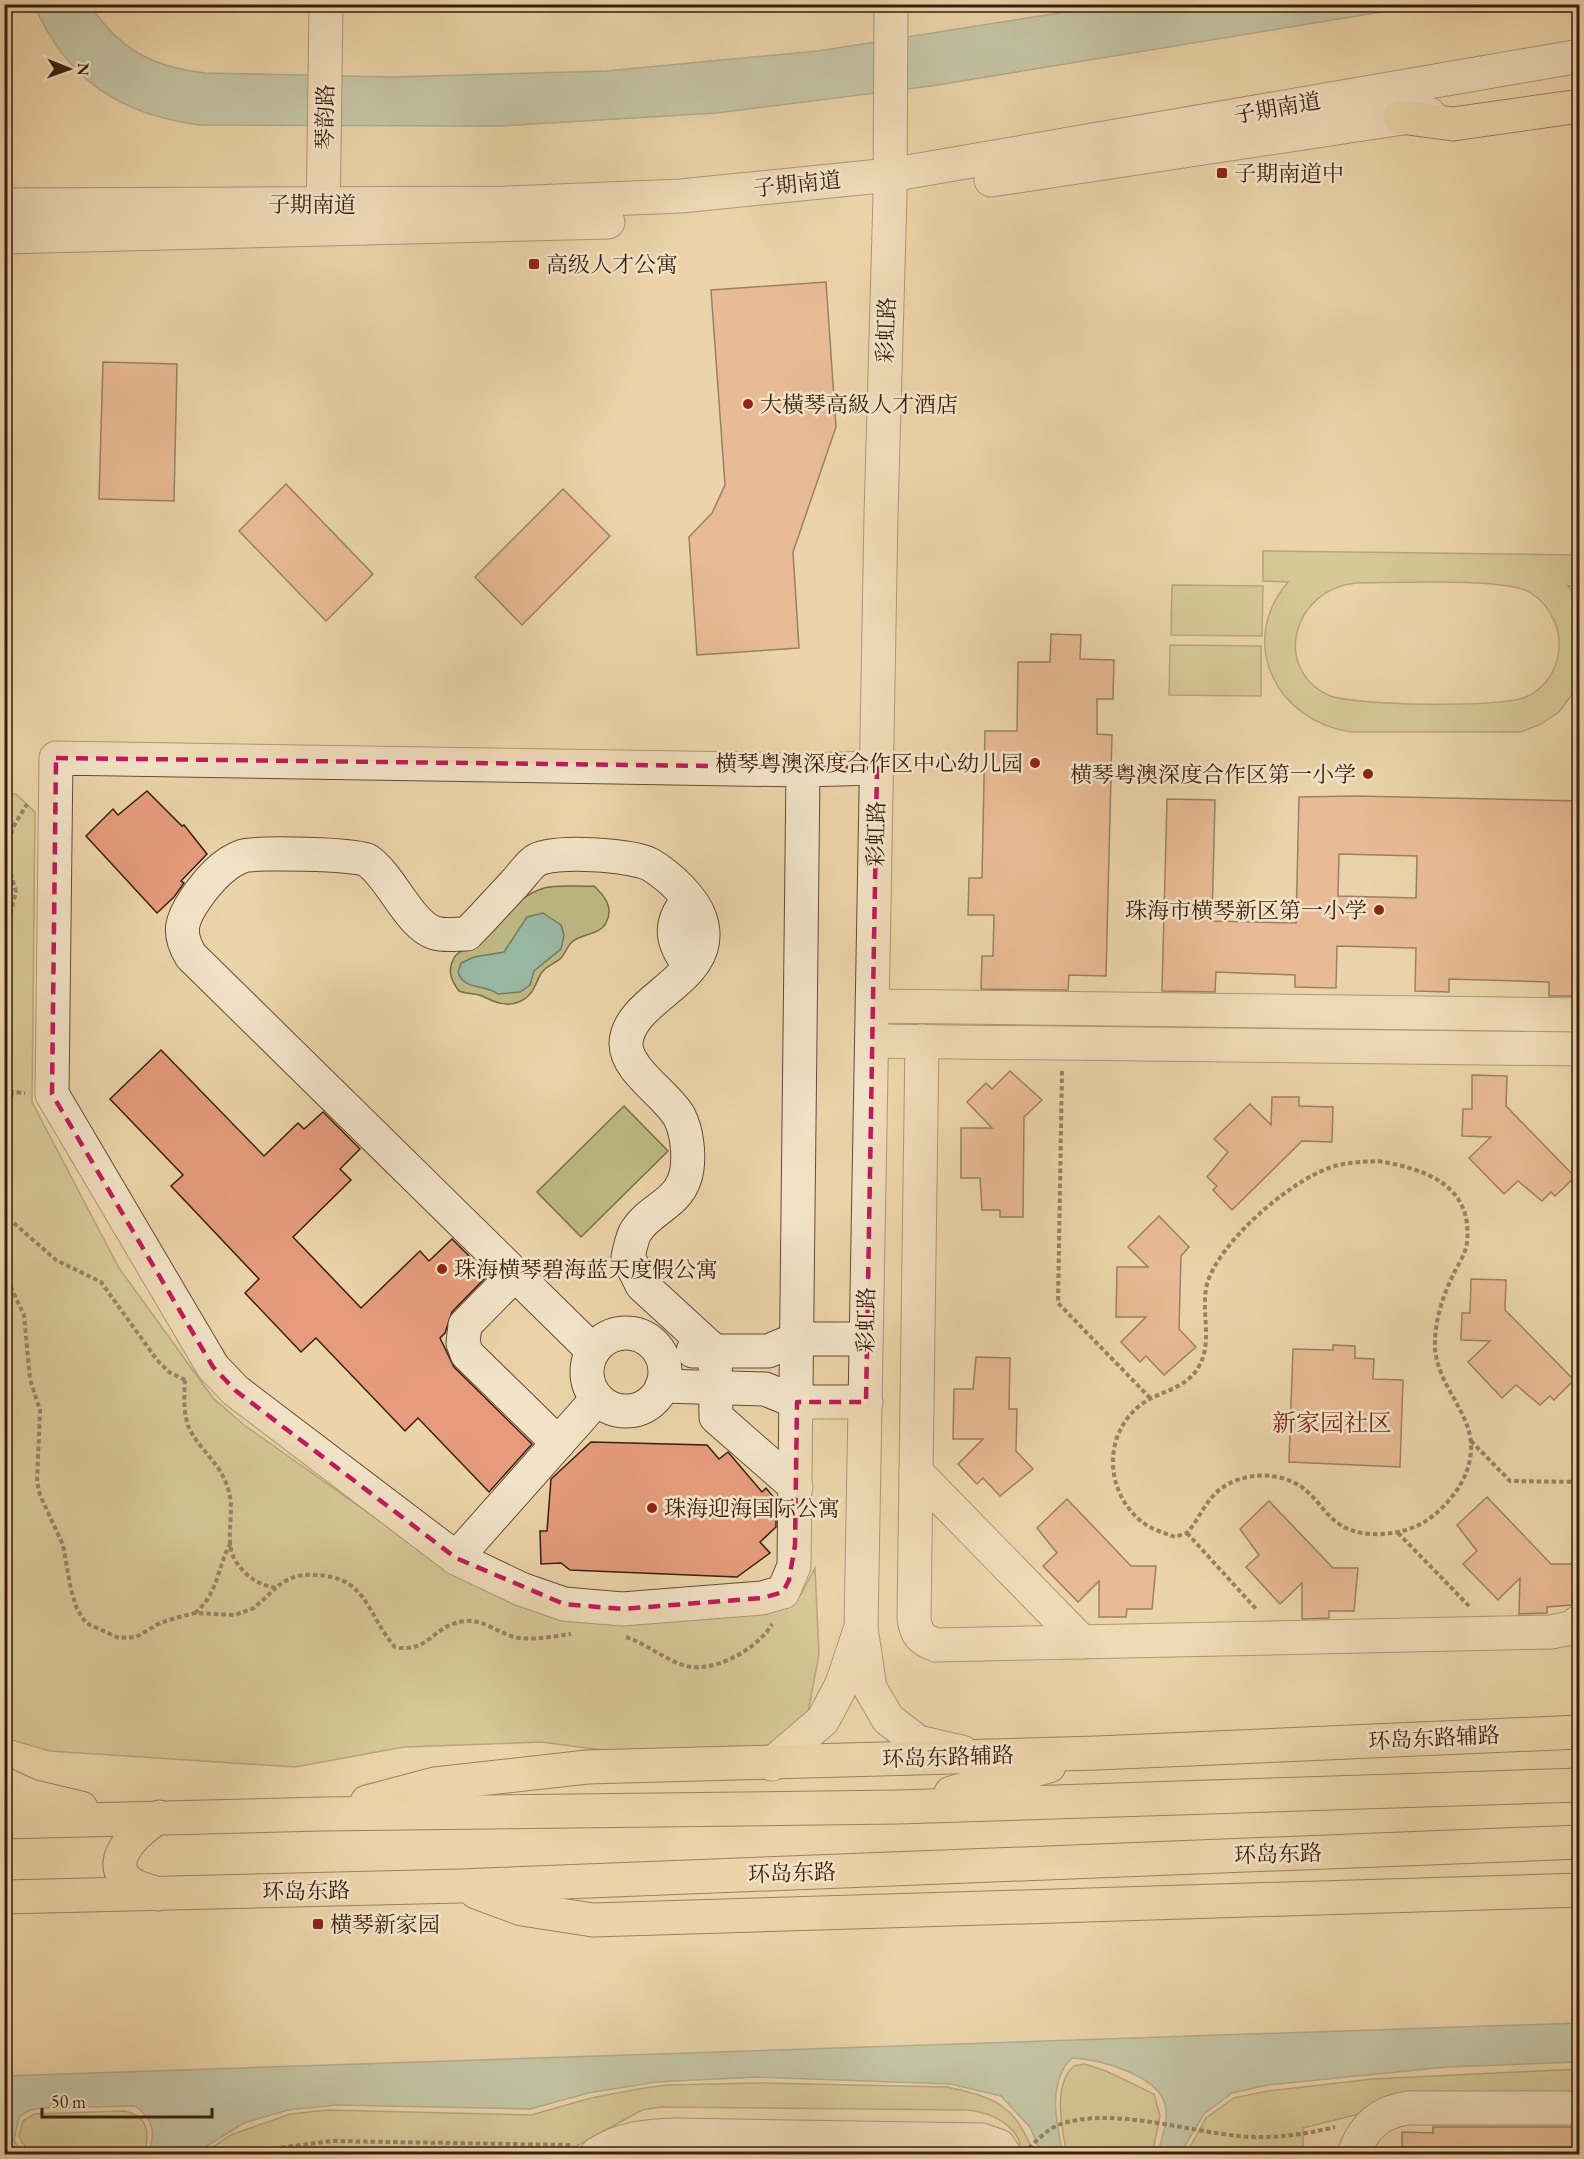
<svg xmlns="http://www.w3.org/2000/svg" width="1584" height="2159" font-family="'EB Garamond','Noto Serif SC',serif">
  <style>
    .green { fill: #bebb84; stroke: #7c6c4a; stroke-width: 1.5; fill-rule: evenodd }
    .water { fill: #99b9a4; stroke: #737b68; stroke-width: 1.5 }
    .building { fill: #e59b7c; stroke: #3a1d0f; stroke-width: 1.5; fill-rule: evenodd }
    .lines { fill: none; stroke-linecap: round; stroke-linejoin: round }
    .minor-casing { stroke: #664b36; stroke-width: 35 }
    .major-casing { stroke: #3a1d0f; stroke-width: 35 }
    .path { stroke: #3a1d0f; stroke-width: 4; stroke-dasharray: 4.5 3; stroke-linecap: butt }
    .minor { stroke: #f2e3c7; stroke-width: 33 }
    .major { stroke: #ebd4a9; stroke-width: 33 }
    .marked { fill: none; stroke: #c2185b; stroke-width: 4.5; stroke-dasharray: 12 8; stroke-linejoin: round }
    .poi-dot { fill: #8f2418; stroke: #f2e3c7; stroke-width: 2 }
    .labels { text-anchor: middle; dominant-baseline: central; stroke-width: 5; stroke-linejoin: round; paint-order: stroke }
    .street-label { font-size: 22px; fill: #3a1d0f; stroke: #f2e3c7 }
    .poi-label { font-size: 22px; fill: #3a1d0f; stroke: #f2e3c7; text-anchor: start }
    .neighbourhood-label { font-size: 24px; fill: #7a1f14; stroke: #f2e3c7 }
  </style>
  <rect width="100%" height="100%" fill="#ebd4a9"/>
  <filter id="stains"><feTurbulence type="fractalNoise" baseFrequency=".00333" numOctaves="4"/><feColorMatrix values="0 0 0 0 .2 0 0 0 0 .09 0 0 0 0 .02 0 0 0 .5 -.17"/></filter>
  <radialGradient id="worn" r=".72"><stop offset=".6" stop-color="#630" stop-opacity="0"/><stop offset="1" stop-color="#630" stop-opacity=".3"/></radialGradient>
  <g class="green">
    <path d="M1263,551L1579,555V585L1568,586L1579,602V685L1559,712L1541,724L1521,732H1352C1277,722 1236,643 1288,582L1263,581ZM1356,583C1391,583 1507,577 1531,593C1553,608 1564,634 1557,660C1553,676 1541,690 1526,697C1503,708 1351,706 1328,695C1271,667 1294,589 1356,583Z"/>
    <path d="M1172,585L1263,586L1262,636L1171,635Z"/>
    <path d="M1170,645L1261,646V696L1169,695Z"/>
    <path d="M5,794H16L35,812L32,1102L119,1268L213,1398L244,1425L452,1572L556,1617L782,1605L801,1594L815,1568L819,1655L807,1717L767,1750H602L541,1742L404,1747L295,1767L50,1751L5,1738Z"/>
    <path d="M594,886C605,896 614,908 606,923C599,936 580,933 571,943C567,947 565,954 561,958C556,963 547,966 542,972C535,983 534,995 521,1001C507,1008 494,1002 482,996C475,993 466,994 459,991C451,980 447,971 454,958C458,950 467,950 473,945C496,925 513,898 544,888C559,884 579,887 594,886Z"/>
    <path d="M624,1106L668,1151L581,1237L537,1192Z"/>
    <path d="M1084,2064L1106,2071L1154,2094L1160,2116L1152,2154H1067C1062,2130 1052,2085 1074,2066Z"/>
    <path d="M1579,2069V2101L1391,2106L1303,2128V2154H1186L1206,2118L1234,2098L1267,2091L1373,2079Z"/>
    <path d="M760,2083L947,2087C997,2098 1015,2105 1034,2154H1021C1022,2126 992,2113 968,2110L661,2107L642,2110L562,2154H202L231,2135L290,2114L328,2110L531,2115L591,2098L638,2089L667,2085Z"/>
    <path d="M124,2111C149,2116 150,2134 144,2154H29L19,2136L23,2121L34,2114Z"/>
  </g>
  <g class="water">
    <path d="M34,5H90C119,49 152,67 205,73L393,77L606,71L818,51L1110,5H1424L931,86L716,113L501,126L201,125C120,115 67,80 34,5Z"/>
    <path d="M543,913L561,925L564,935L561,949L534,971L530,985L520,992L498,994C483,983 464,991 458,972L461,963L474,957L504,952L527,917Z"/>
    <path d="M1580,2023L1579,2062L1447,2067L1268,2085L1232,2093L1204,2114L1180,2154H1157C1162,2138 1169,2121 1165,2104C1157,2075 1099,2059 1072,2058C1047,2082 1056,2123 1063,2154H1041L1030,2127L1001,2096L951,2084L757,2077L656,2082L588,2093L530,2109L337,2105L288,2110L244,2123L194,2154H148C156,2134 154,2119 135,2106L41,2108L28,2111L19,2117L14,2140L23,2154H5V2076Z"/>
  </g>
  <g class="building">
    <path d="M826,282L836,427L793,552L799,648L697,655L689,537L712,513L725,485L711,290Z"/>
    <path d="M103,362L177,364L174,501L99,499Z"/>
    <path d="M286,484L373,574L326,621L239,531Z"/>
    <path d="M563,489L610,536L522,625L475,577Z"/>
    <path d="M1051,634L1081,635L1080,659L1114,660L1113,699H1097V734L1112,735L1106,976L1069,975L1068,990L981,989L982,956H993L994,915H968L969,878H982L985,731H1017L1018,662H1050Z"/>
    <path d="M147,791L182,826L184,825L207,854L181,881L184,883L174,897L157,913L86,836L113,809L118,815Z"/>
    <path d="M1356,796L1580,801V996H1549V982L1449,979V992L1415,991L1416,948L1337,946L1336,988L1295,987V975L1216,972L1215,992L1162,991L1167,799L1215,800L1212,921L1296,923L1299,797ZM1339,854L1417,856L1416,898L1338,896Z"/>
    <path d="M161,1050L264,1156L298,1123L304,1129L323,1112L360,1149L340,1169L351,1180L293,1237L361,1308L420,1251L429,1261L452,1239L488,1275L452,1312L445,1333L440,1338L454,1367L532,1444L489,1492L418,1418L405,1431L316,1338L301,1352L245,1293L259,1279L171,1186L183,1175L110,1099Z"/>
    <path d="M1010,1071L1042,1100L1024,1117L1023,1217H1000V1210H982L980,1178H961V1128H992L967,1102L986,1083L992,1089Z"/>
    <path d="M1472,1075L1507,1076L1506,1106L1575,1177L1555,1196L1551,1192L1542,1201L1518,1181L1504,1194L1469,1158L1491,1137L1462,1136L1463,1109H1472Z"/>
    <path d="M1272,1097H1299V1106L1333,1107L1332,1142L1302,1141L1232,1210L1213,1190L1217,1186L1207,1177L1228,1152L1214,1139L1250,1104L1271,1125Z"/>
    <path d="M1159,1216L1189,1247L1181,1256L1179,1329L1196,1347L1164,1375L1146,1356L1140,1362L1121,1342L1146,1317H1116L1117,1267H1148L1128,1247Z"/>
    <path d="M1471,1279L1506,1280L1505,1310L1574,1380L1554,1400L1550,1396L1540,1405L1516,1385L1502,1398L1468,1362L1490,1341L1461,1340L1462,1313H1470Z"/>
    <path d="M1333,1345L1355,1346V1358L1374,1359L1373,1379L1403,1380L1400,1467L1289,1462L1293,1349L1333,1350Z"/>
    <path d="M976,1357L1010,1358L1009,1409H1017L1016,1451L1033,1469L1000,1496L983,1478L977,1484L958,1464L983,1439H953L954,1389H973Z"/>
    <path d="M591,1442L707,1445L719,1459L728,1452L762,1492L766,1488L776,1500V1527L760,1542L770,1553L737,1577L570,1570L561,1563L541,1564L540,1531H547L551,1479Z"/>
    <path d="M1487,1497L1551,1564H1576L1572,1605L1547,1607V1613L1519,1614L1520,1578L1498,1600L1463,1564L1477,1551L1457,1525Z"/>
    <path d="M1067,1499L1131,1566H1156L1152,1609H1127L1126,1617H1099V1581L1078,1602L1043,1566L1057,1553L1037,1528Z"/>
    <path d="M1269,1501L1333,1568H1358L1354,1611H1329V1618L1302,1619V1583L1280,1604L1246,1567L1259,1555L1240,1529Z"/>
    <path d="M1433,2127H1580V2154H1402V2132L1433,2133Z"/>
  </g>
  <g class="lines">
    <defs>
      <g id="minor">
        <path d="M891,4L890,196L881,515L861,1628L870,1688L888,1719L918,1742L962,1752"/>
        <path d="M991,180L1429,114"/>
        <path d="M4,205L507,203L681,196L890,175L1580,56"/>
        <path d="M323,225L326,4"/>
        <path d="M4,237L608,222"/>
        <path d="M803,770L794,1566L783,1592L762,1598L622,1609L564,1604L521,1589L456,1558L236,1391L213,1367L52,1094L56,758L803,770L877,768"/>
        <path d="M688,900C667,925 672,943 690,967"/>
        <path d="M874,1006L1580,1015"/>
        <path d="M873,1041L1580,1049"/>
        <path d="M922,1041L914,1618C916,1634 921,1640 936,1645L1551,1632L1571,1628L1580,1621"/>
        <path d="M515,1274L465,1325L463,1343L467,1354L558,1443"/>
        <circle cx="626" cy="1372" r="39"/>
        <path d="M593,1351L191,956C177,933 181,920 196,898C208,881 223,863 243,856C255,852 358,854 367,860C391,876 409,925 435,933C445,936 456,934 467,934C483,918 498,901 514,884C521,877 527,867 535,861C551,849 634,855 651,865C669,876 693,898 700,918C721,979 627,996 626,1044C626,1070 666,1094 679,1116C687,1131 689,1153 687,1169C682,1204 651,1207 636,1231C632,1237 630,1249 628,1257L642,1285L715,1352L716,1417L796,1487"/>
        <path d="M693,1351H768L797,1339H865"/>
        <path d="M662,1386L765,1389L797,1402H866"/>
        <path d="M916,1472L1082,1642"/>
        <path d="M456,1558L597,1399"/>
        <path d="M772,1764L823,1720L842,1684L859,1633"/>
        <path d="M597,2154C621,2138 647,2136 676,2135L982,2140L999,2146L1004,2154"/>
        <path d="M1354,2154C1363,2127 1379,2112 1408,2108H1580"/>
      </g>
      <g id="major">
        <path d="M1400,117L1453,124L1580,106"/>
        <path d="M4,1784L30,1796L81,1808"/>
        <path d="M951,1793L1049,1766"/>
        <path d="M367,1802L435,1784L587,1767L1097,1753L1580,1732"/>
        <path d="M4,1822L322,1814L898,1807L1580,1785"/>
        <path d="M476,1892L522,1909L593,1920L1580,1890"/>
        <path d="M157,1894C150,1891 142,1889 135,1886C98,1865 138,1829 159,1817"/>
        <path d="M4,1897L460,1886L1580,1842"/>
      </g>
    </defs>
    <use href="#minor" class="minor-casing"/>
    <use href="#major" class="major-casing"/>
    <g class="path">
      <path d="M4,980L10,963L8,923L16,892L7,860L12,829L27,804"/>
      <path d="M1062,1071L1058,1303L1152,1400"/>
      <path d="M4,1085L13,1092L25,1093"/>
      <path d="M4,1111L13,1092"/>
      <path d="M1378,1161C1425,1169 1473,1185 1467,1242C1466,1253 1458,1265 1453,1275C1442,1298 1434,1323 1435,1349C1438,1380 1459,1401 1468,1428C1480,1465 1455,1501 1426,1521C1402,1536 1359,1541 1335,1521C1324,1512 1316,1498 1304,1489C1281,1470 1241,1472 1219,1490C1205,1502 1199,1519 1187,1533L1175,1537C1164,1533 1151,1529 1142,1522C1106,1493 1102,1438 1138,1407C1156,1391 1184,1391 1198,1368C1214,1342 1200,1312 1207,1284C1219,1242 1289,1182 1329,1168C1345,1162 1362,1162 1378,1161Z"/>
      <path d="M4,1212L8,1218L56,1260L101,1282L157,1360L169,1372L185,1380"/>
      <path d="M4,1273L24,1315L30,1379L40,1410L37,1482L40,1495L63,1545L71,1590L77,1609L86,1623L119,1638L136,1637L160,1623L179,1617L195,1613L235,1615L254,1608L276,1588"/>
      <path d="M185,1380C184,1395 183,1416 190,1430C202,1453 222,1464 229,1492C235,1513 224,1542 235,1560C246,1577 257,1584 276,1588C287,1578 299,1574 314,1575C368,1576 366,1614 395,1647C430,1654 432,1624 466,1621C485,1619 501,1636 520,1638C537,1640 555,1636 571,1634"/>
      <path d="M1471,1441L1510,1481L1580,1482"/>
      <path d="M1187,1533L1257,1610"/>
      <path d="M1398,1533L1470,1607"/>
      <path d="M195,1613C219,1593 217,1567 231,1542"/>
      <path d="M626,1637C647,1644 665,1660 686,1666C714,1673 758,1649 772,1624"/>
      <path d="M1029,2148C1037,2140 1047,2130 1058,2125C1108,2106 1186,2131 1239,2136C1271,2139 1303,2135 1335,2127"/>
      <path d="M252,2154L262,2150L332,2141L572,2145"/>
    </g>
    <use href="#minor" class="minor"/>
    <use href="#major" class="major"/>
  </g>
  <path d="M0 0H1584V2159H0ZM56,758L877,768L866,1402H797L795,1545L789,1580L783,1592L762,1598L622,1609L564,1604L456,1558L236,1391L213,1367L52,1094Z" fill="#ebd4a9" fill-opacity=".55" fill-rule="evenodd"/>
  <path class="marked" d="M56,758L877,768L866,1402H797L795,1545L789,1580L783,1592L762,1598L622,1609L564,1604L456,1558L236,1391L213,1367L52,1094Z"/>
  <g class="poi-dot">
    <rect x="1216" y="167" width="12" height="12" rx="3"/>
    <rect x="528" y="258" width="12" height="12" rx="3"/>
    <circle cx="748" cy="404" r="6"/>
    <circle cx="1035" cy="763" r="6"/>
    <circle cx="1368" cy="774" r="6"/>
    <circle cx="1379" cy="910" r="6"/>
    <circle cx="442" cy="1269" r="6"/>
    <circle cx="652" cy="1508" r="6"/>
    <rect x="312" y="1918" width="12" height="12" rx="3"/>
  </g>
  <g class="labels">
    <g class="street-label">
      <text transform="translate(1277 108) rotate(-10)">子期南道</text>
      <text transform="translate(325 117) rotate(-89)">琴韵路</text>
      <text transform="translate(797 184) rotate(-6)">子期南道</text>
      <text x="312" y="204">子期南道</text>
      <text transform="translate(886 330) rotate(-88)">彩虹路</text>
      <text transform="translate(876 834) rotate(-89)">彩虹路</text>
      <text transform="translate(866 1320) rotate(-89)">彩虹路</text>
      <text transform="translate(1434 1738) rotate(-3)">环岛东路辅路</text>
      <text transform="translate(948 1757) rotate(-2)">环岛东路辅路</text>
      <text transform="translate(1278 1854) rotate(-2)">环岛东路</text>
      <text transform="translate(792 1873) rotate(-2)">环岛东路</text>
      <text transform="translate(306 1891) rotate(-1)">环岛东路</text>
    </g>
    <g class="poi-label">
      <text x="1234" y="173">子期南道中</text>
      <text x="546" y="264">高级人才公寓</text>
      <text x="760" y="404">大橫琴高級人才酒店</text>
      <text x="1023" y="763" text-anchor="end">横琴粤澳深度合作区中心幼儿园</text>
      <text x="1356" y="774" text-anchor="end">横琴粤澳深度合作区第一小学</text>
      <text x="1367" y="910" text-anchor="end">珠海市横琴新区第一小学</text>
      <text x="454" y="1269">珠海横琴碧海蓝天度假公寓</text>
      <text x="664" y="1508">珠海迎海国际公寓</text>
      <text x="330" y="1924">横琴新家园</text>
    </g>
    <g class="neighbourhood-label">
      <text x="1332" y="1422">新家园社区</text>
    </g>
  </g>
  <rect width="1584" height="2159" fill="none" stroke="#ebd4a9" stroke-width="24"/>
  <rect x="6" y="6" width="1572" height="2147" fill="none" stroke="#3a1d0f" stroke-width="3"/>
  <rect x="12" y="12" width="1560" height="2135" fill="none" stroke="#3a1d0f" stroke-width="1.5"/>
  <g transform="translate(69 69) rotate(91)" stroke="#f2e3c7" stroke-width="4.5" paint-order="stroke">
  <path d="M0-4.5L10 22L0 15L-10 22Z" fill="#3a1d0f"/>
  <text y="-9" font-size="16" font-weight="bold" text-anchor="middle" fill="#3a1d0f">N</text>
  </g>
  <path d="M42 2108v9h170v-9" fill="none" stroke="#3a1d0f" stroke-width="3"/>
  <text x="51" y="2108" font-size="18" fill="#3a1d0f" stroke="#f2e3c7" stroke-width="4.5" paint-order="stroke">50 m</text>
  <rect width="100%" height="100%" filter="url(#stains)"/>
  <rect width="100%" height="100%" fill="url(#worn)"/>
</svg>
